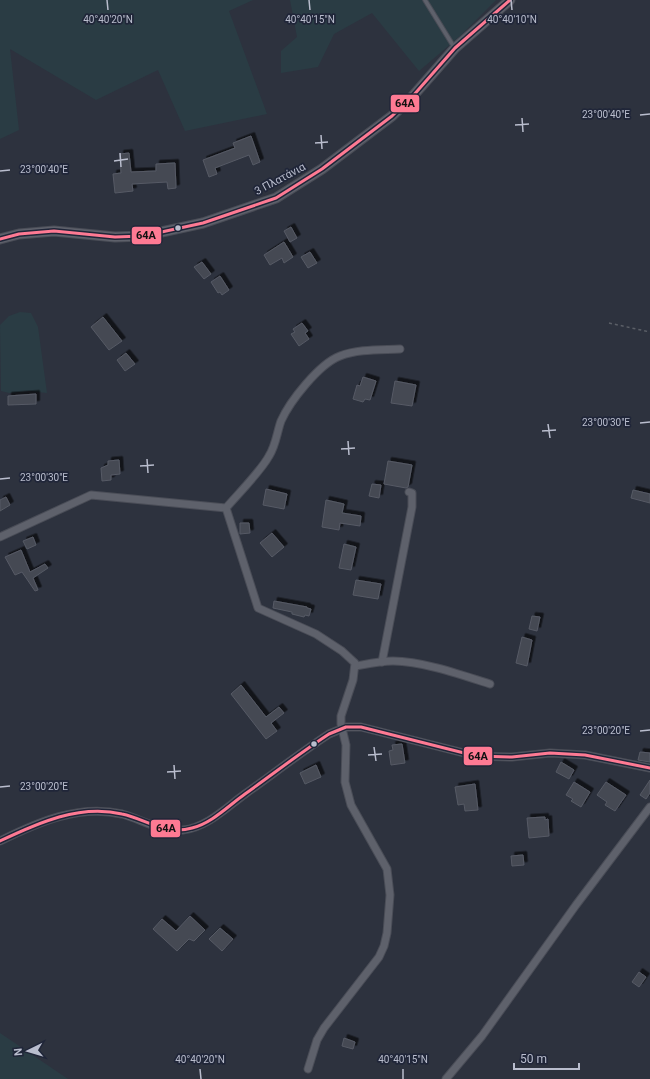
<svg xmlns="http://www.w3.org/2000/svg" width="650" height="1079" font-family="Roboto,sans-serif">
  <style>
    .green { fill: #2a3c44 }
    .building { fill: #454953; stroke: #565a65; filter: url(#shadow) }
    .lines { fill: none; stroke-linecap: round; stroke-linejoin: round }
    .service-casing { stroke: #4a4d57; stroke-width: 5.5 }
    .minor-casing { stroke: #4a4d57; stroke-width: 9 }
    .tertiary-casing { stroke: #4a4d57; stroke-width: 11 }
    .path { stroke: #5b5f67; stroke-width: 1.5; stroke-dasharray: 3 3; stroke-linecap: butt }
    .service { stroke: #5e616b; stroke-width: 3.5 }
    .minor { stroke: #5e616b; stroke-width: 7 }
    .tertiary { stroke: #5e616b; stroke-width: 9 }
    .bus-1-casing { stroke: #202639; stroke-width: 6 }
    .bus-1 { stroke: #fe7a93; stroke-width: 3 }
    .ticks { fill: none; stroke: #b9bdcd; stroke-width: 1.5 }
    .bus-dot { fill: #b9bdcd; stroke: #202639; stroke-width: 1.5 }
    .labels { text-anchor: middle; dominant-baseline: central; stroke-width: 3.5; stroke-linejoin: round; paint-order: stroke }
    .street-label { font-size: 11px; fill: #b9bdcd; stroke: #202639 }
    .ticks-label { font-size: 10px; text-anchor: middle; fill: #b9bdcd; stroke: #202639; stroke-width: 3.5; stroke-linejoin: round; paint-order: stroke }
    .line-badge { stroke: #202639; stroke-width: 1.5 }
    .pale-badge-label { font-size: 11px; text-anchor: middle; font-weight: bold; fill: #111 }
  </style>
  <defs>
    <filter id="shadow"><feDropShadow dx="3.5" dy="-3.5" stdDeviation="0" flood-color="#0009"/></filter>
  </defs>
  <rect width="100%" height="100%" fill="#2d323e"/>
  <g class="green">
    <path d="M0,0H253L229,11L267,114L185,131L158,70L96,100L10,49L19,130L0,139Z"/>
    <path d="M290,0H496L460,36L419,71L372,13L334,34L318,67L281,73V51L297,37Z"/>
    <path d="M20,312L31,313L38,327L47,393L29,391L9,393L1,391L0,325L9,316Z"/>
    <path d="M0,1033L68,1079H0Z"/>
  </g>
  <g class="building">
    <path d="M251,136L260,162L253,165L249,155L215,168L217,174L209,177L203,160L235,148L233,143Z"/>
    <path d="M129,153L131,172L156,171V164L175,163L176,188L168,189L167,182L132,184L133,191L115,193L113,174L121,173L120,154Z"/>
    <path d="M291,227L297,238L290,242L284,231Z"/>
    <path d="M284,242L293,257L284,263L282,258L270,265L264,255Z"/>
    <path d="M310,252L317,263L308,268L301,257Z"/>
    <path d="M202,262L211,274L204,279L194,267Z"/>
    <path d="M220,276L229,290L222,295L220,292L218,293L211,282Z"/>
    <path d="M103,317L122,341L109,350L91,327Z"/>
    <path d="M302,323L308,331L305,333L309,339L299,346L291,334L295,332L293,329Z"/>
    <path d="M126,353L135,364L125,371L117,360Z"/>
    <path d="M363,377L376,381L370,400L365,399L363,402L353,399L357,385L360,386Z"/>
    <path d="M395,381L416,385L412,406L391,403Z"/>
    <path d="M36,394V404L8,405V396Z"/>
    <path d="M119,460L120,474L111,475V480L102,481L101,468L108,465V461Z"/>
    <path d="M388,461L412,465L408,487L406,488L384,484Z"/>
    <path d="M372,484L381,485L379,498L369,496Z"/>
    <path d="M266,489L287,494L284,509L263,505Z"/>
    <path d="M633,490L650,494V503L631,498Z"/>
    <path d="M6,497L10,505L0,511V500Z"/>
    <path d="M326,500L344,504L342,513L361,516L360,526L340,523L339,530L322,527Z"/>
    <path d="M240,523H249L250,533L240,534Z"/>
    <path d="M272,533L284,547L272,557L260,543Z"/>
    <path d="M33,537L36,545L27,549L23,541Z"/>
    <path d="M344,544L356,547L351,570L339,568Z"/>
    <path d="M21,550L30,572L45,564L48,568L33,578L38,590L35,591L22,572L15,575L5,557Z"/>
    <path d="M356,580L381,584L378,599L353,595Z"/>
    <path d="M274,601L307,607V608L311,609L309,616L305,615L304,617L292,614V612L273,608Z"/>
    <path d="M532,616L540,617L537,631L529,629Z"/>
    <path d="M522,637L532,640L527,666L516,663Z"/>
    <path d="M241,685L266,717L279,707L284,713L271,723L277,731L266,739L231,694Z"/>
    <path d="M402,744L405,763L391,765L389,751L393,750L392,745Z"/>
    <path d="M640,752L650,753V762L638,760Z"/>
    <path d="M561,762L574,770L569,779L556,772Z"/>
    <path d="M316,765L321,777L305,784L300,773Z"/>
    <path d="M650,780V793L646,799L640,795Z"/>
    <path d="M574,782L590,792L581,807L571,801L573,799L566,795Z"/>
    <path d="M606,782L626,795L615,811L605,805L607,802L597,795Z"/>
    <path d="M475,784L478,810L465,811L464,804L458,805L455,787Z"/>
    <path d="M545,817V820L548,819L549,836L529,838L527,818Z"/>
    <path d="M523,855L524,865L512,866L511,856Z"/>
    <path d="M190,916L205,930L194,941L189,939L177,951L153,929L162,919L176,931Z"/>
    <path d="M220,928L233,939L222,951L209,939Z"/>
    <path d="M639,972L646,977L639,987L632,982Z"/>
    <path d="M344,1038L355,1042L353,1049L342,1046Z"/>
  </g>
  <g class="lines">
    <defs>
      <path id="service" d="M425,0L454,47"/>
      <g id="minor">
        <path d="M0,537L91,495L226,508"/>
        <path d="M382,662L412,507V493L409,492"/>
        <path d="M356,666C367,664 381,661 393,661C422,661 462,675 490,684"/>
        <path d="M0,841C38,822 79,804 122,814C141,819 162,833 183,830C206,828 227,807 245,794C273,774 300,753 329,734L346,727H361L476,756L512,757L550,753L585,755L650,768"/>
        <path d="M308,1069L317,1040L324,1028L379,957L384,946L387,933L390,895L387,869L351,805L345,782L346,745L341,724V716L353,680L355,663L342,651L316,634L258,608L226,508C238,494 261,471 269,456C276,445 277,432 281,421C290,401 319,364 340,356C358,349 380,350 400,349"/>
        <path d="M446,1079L482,1036L576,905L650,807"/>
      </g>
      <path id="tertiary" d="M0,239L19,234L54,231L115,237L143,236L203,223L276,198L322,169L392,116L412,97L455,48L510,0"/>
    </defs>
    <use href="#service" class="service-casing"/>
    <use href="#minor" class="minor-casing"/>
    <use href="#tertiary" class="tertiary-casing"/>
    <path class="path" d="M609,323L650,332"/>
    <use href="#service" class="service"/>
    <use href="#minor" class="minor"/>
    <use href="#tertiary" class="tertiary"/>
    <defs>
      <g id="bus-1">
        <path d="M0,239L19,234L54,231L115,237L143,236L203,223L276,198L322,169L392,116L412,97L455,48L510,0"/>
        <path d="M0,841C38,823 79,804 122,814C146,819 166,836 192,828C212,823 228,806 245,794C273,774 300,753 329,734L346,727H361L476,756L512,757L550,753L585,755L650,768"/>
      </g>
    </defs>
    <use href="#bus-1" class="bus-1-casing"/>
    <use href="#bus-1" class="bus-1"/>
  </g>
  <path class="ticks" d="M107,0L108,10M309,0L310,10M511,0L512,10M640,115L650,114M522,118L523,132M515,125L529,124M321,135L322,149M315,143L328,142M120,153L121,167M114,161L128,159M0,171L10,170M640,423L650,422M548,424L550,438M542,431L556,430M348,441L349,455M341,449L355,448M147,459L148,473M140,466L154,465M0,479L10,478M640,731L650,730M374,747L376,761M368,755L382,754M174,765L175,779M167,772L181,771M0,787L10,786M200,1069L201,1079M403,1069V1079"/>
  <g class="bus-dot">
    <circle cx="178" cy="228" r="3.5"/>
    <circle cx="314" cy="744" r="3.5"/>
  </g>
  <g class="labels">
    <g class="street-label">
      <text transform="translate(280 179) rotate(-28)">3 Πλατάνια</text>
    </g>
  </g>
  <g class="ticks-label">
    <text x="108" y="23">40°40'20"N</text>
    <text x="310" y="23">40°40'15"N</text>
    <text x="512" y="23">40°40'10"N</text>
    <text x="606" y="118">23°00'40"E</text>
    <text x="44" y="173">23°00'40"E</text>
    <text x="606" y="426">23°00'30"E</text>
    <text x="44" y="481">23°00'30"E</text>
    <text x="606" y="734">23°00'20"E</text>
    <text x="44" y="790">23°00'20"E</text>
    <text x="200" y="1063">40°40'20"N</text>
    <text x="403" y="1063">40°40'15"N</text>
  </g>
  <g class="line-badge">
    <rect x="390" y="94" width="30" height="19" rx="4" fill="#fe7a93"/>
    <rect x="131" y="226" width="31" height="19" rx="4" fill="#fe7a93"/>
    <rect x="463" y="746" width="30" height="20" rx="4" fill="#fe7a93"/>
    <rect x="150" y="819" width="31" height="19" rx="4" fill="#fe7a93"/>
  </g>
  <g class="pale-badge-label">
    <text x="405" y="107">64Α</text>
    <text x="146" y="239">64Α</text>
    <text x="478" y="760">64Α</text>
    <text x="166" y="832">64Α</text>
  </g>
  <g transform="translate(28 1051) rotate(265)" stroke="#202639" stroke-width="3" paint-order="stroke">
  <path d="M0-3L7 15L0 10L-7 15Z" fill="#b9bdcd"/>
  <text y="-6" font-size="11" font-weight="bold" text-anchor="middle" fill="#b9bdcd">N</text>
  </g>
  <path d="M514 1063v6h65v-6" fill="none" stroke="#b9bdcd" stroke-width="2"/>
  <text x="520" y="1063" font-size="12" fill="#b9bdcd" stroke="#202639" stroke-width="3" paint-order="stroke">50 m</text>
</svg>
